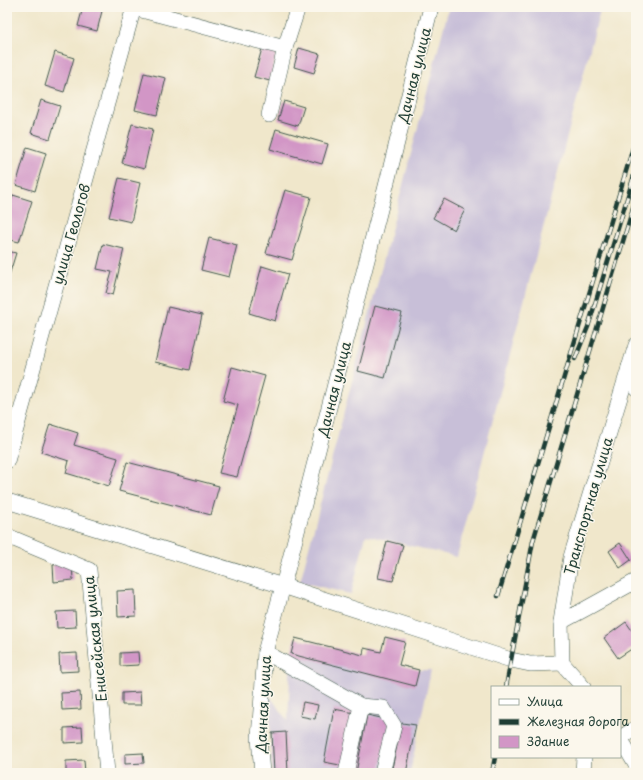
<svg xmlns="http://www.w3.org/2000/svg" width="643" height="780" font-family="'Playpen Sans',sans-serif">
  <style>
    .industrial { fill: #c8bfd8 }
    .building { fill: #d296c6 }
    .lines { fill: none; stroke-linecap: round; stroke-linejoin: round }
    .minor-casing { stroke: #3e564b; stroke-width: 16 }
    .minor { stroke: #fff; stroke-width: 15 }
    .rail-casing { stroke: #1f3d34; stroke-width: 4.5 }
    .rail { stroke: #fbf7ec; stroke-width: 3; stroke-dasharray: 9; stroke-linecap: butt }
    .labels { text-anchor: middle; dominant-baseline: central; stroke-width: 3; stroke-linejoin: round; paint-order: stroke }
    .street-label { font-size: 14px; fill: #1f3d34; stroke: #fbf7ec }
  </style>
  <rect width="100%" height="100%" fill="#fbf7ec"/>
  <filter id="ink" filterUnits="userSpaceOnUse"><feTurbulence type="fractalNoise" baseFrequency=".025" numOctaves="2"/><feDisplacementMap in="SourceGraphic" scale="8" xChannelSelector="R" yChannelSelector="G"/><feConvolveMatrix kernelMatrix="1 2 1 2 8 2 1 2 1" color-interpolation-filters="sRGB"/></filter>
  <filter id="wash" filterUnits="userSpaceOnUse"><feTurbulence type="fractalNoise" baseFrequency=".012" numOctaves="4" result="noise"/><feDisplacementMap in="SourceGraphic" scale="16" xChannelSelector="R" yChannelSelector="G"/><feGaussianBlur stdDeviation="0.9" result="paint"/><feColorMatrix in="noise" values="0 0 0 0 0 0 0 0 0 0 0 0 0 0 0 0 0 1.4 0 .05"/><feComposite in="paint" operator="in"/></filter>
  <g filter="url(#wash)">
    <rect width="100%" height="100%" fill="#f0e7cb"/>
    <g class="industrial">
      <path d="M449,7H601L457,557L366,535L351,594L300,582Z"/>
      <path d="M295,638L419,670H431L410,773H272L269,695L288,721L291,654Z"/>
    </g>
    <g id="blocks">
      <g class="building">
        <path d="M83,7H103L97,31L78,26Z"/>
        <path d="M263,45L278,49L270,81L254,77Z"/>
        <path d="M299,48L320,54L314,73L294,67Z"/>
        <path d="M55,52L74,58L64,92L45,86Z"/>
        <path d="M144,73L166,78L157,115L135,110Z"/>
        <path d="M41,100L60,106L50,139L31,133Z"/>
        <path d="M284,101L304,107L298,126L278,120Z"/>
        <path d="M132,124L153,129L144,169L122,163Z"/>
        <path d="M276,129L328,144L322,164L270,149Z"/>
        <path d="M27,147L46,153L35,191L16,185Z"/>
        <path d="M119,178L140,183L131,222L109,217Z"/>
        <path d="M285,190L311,197L292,260L266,253Z"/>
        <path d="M13,195L32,201L19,242L7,239V214Z"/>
        <path d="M444,199L465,210L454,230L433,218Z"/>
        <path d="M209,238L237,245L229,277L201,270Z"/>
        <path d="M103,244L124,249L113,295L106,293L112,272L97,269Z"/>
        <path d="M7,251L16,253L7,282Z"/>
        <path d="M262,266L288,274L275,321L249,313Z"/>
        <path d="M375,306L402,313L385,378L358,371Z"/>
        <path d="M168,307L202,315L190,370L155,362Z"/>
        <path d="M232,367L265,376L237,477L219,473L238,405L223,401Z"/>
        <path d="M50,424L78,433L74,445L118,458L109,486L66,473L69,461L41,452Z"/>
        <path d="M127,462L219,486L211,515L119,491Z"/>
        <path d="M387,541L403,545L393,581L378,578Z"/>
        <path d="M620,543L631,560L620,568L609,551Z"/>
        <path d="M72,563L73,580L54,582L53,565Z"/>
        <path d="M135,590L136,616L118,617L117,591Z"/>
        <path d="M75,611L76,627L57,628L56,612Z"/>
        <path d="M626,622L636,636V646L618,658L604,638Z"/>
        <path d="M385,637L405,642L399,665L419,670L415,686L291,654L295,638L363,655L364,648L381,652Z"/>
        <path d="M138,652L139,665L120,666V653Z"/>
        <path d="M77,653L78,671L60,672L59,654Z"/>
        <path d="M80,692L81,709L62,710L61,693Z"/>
        <path d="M140,692L141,705H122V693Z"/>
        <path d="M303,702L318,705L315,719L300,716Z"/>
        <path d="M334,709L355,713L345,766L324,762Z"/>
        <path d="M367,715L390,720L379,773H356Z"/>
        <path d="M402,723L416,725L406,773H391Z"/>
        <path d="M82,727L83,742L64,743V728Z"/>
        <path d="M286,732L288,773H274L272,733Z"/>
        <path d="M143,753L144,763L125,764V754Z"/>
        <path d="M84,760L85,773H66V761Z"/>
      </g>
    </g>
  </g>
  <g filter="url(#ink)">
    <use href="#blocks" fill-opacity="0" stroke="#3e564b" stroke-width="1"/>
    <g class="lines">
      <defs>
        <g id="minor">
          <path d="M134,8L285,48"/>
          <path d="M269,115L285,48L298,7"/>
          <path d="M629,367L636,388"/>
          <path d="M7,461L134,7"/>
          <path d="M7,501L283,586L511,660L530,664L562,663"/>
          <path d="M7,536L89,570L107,773"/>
          <path d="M561,622L587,608L636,581"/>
          <path d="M265,652L361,706L346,773"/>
          <path d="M583,687L562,663L561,622L571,557L636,345"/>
          <path d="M361,706L383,708L394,726L382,773"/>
          <path d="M620,738L636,765"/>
          <path d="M620,738L636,728"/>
          <path d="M262,773L259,738L265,652L283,586L385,190L431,7"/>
          <path d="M583,773L584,757"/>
        </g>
      </defs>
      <use href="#minor" class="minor-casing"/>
      <use href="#minor" class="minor"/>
      <defs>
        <g id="rail">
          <path d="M575,359L588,327L636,169"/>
          <path d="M498,596L636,138"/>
          <path d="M506,687L533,541L636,198"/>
          <path d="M492,773L495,757"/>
        </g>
      </defs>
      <use href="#rail" class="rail-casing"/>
      <use href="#rail" class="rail"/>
    </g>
  </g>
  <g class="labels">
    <g class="street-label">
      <text transform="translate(414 75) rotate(-76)">Дачная улица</text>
      <text transform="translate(71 234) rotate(-74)">улица Геологов</text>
      <text transform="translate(334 389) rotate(-76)">Дачная улица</text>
      <text transform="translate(588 506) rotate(-74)">Транспортная улица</text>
      <text transform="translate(95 639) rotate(-96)">Енисейская улица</text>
      <text transform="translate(263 704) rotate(-87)">Дачная улица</text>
    </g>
  </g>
  <rect width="643" height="780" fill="none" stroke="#fbf7ec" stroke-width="24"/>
  <rect x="491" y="686" width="130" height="72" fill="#fbf7ec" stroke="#a3ada2"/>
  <rect x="499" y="699" width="20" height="6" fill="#ffffff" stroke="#a3ada2"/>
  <text x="527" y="706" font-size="12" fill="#1f3d34">Улица</text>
  <rect x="499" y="719" width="20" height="6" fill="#1f3d34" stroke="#a3ada2"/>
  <text x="527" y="726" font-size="12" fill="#1f3d34">Железная дорога</text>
  <rect x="499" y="736" width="20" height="12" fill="#d296c6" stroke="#a3ada2"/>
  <text x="527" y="746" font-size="12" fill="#1f3d34">Здание</text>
</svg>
